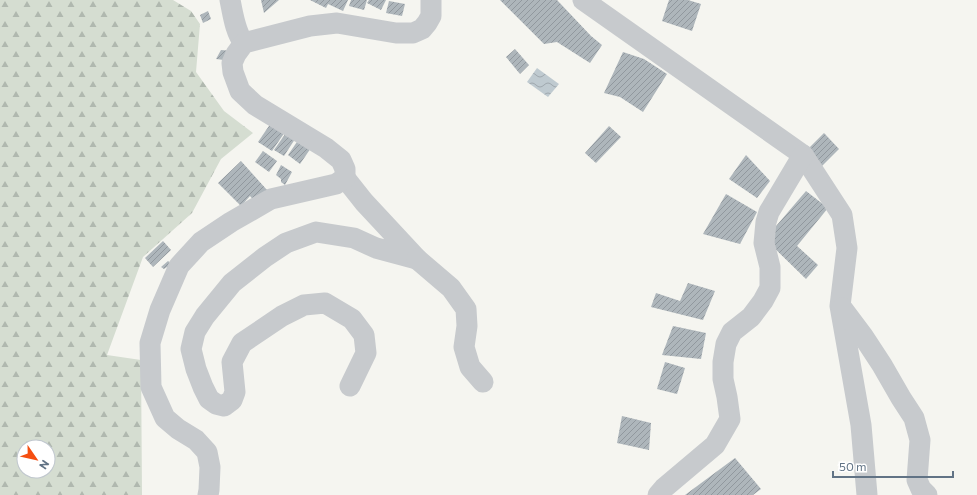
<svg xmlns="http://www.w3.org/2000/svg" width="977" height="495" font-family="Commissioner,sans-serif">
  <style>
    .forest { fill: url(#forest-firs); fill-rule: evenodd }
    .water { fill: url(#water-waves) }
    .building { fill: url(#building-hatch) }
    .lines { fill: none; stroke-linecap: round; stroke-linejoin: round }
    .minor { stroke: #c7cacd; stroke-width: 21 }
  </style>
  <defs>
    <pattern id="forest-firs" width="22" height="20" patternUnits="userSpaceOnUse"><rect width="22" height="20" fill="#d5ddd1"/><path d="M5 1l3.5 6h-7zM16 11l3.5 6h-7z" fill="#b0b8af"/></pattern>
    <pattern id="water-waves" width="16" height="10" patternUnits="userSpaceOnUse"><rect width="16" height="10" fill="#bfcad0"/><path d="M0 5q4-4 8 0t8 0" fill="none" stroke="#9fa8ae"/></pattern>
    <pattern id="building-hatch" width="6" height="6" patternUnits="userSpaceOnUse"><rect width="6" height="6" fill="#aeb6bb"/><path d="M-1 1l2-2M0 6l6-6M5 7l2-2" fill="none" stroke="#91989e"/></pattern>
  </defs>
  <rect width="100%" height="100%" fill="#f5f5f0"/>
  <path class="forest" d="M0,0H173L191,11L200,24L196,72L224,111L253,133L221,159L192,213L143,257L107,355L141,360L142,495H0ZM24,447H48V471H24Z"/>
  <path class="water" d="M537,68L559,84L548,97L527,82Z"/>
  <g class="building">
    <path d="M261,0H279L264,13Z"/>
    <path d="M310,0H348L343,11L328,4L326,8Z"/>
    <path d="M351,0H367L364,10L349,6Z"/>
    <path d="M369,0H386L381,10L367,3Z"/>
    <path d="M500,0H557L591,36L602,45L590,63L557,42L544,44Z"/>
    <path d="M669,0H688L701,4L692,31L662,21Z"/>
    <path d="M389,1L405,4L402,16L386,13Z"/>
    <path d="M208,11L211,19L203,23L200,15Z"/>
    <path d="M515,49L529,65L520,74L506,57Z"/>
    <path d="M221,50L233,51L232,61L216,59Z"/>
    <path d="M623,52L644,59L667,74L643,112L620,97L604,93Z"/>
    <path d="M273,120L287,129L272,151L258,142Z"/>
    <path d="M609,126L621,137L596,163L585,153Z"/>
    <path d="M288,130L297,136L284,156L274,150Z"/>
    <path d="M824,133L839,149L822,166L807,150Z"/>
    <path d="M301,136L313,145L300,164L288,155Z"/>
    <path d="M263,151L277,161L269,172L255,162Z"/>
    <path d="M746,155L770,181L757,198L729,179Z"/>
    <path d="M241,161L267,190L255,202L250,196L241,206L218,183Z"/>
    <path d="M281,165L292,172L285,185L281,182V179L276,175Z"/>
    <path d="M806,191L828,208L797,246L818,265L806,279L765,239Z"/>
    <path d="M726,194L757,212L740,244L703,234Z"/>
    <path d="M163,241L171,250L153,267L145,258Z"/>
    <path d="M168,261L173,265L169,269L167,267L164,269L161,267Z"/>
    <path d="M688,283L715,291L703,320L651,307L656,293L680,301Z"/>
    <path d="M673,326L706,333L701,359L662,355Z"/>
    <path d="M665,362L685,368L677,394L657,389Z"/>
    <path d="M622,416L651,423L649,450L617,443Z"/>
    <path d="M735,458L761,489L753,495H685Z"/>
  </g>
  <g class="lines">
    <g class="minor">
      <path d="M230,0C233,14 235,32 244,43"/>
      <path d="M583,0L803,155L842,215L847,248L840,306L861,425L867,495"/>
      <path d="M345,178L364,202L417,259L376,248L354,238L316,232L286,243L265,257L232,283L205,316L195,332L191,349L196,369L203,387L209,399L216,404L224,406L232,400L235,392L232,362L242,343L282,316L304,305L325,303L352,319L364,335L366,353L350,386"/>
      <path d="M417,259L451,288L466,309L467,326L464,347L470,367L483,382"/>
      <path d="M842,308L863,336L882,365L901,398L914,418L920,440L917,480L921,489L927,495"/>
      <path d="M208,495L209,490L210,467L207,452L196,440L178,429L165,418L151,387L150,343L160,310L179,266L201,242L231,222L271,199L336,184L345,178V169L341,160L326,148L255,105L240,91L233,72L232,63L236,54L244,43L310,26L337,23L396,33H413L422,29L427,23L431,16V0"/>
      <path d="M658,495L664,488L715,445L730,419L727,397L723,379V362L726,344L732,332L751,317L763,301L770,288V267L764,243L766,222L769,212L803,155"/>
    </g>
  </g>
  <g transform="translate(36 459) rotate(124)"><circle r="19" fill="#ffffff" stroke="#c0c7ce"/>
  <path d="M0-3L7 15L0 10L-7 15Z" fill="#f54e11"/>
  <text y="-6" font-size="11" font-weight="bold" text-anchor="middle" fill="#617385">N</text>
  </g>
  <path d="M833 471v6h120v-6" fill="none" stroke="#617385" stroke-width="2"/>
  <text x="839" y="471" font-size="12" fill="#617385" stroke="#ffffff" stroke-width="3" paint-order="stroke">50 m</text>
</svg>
